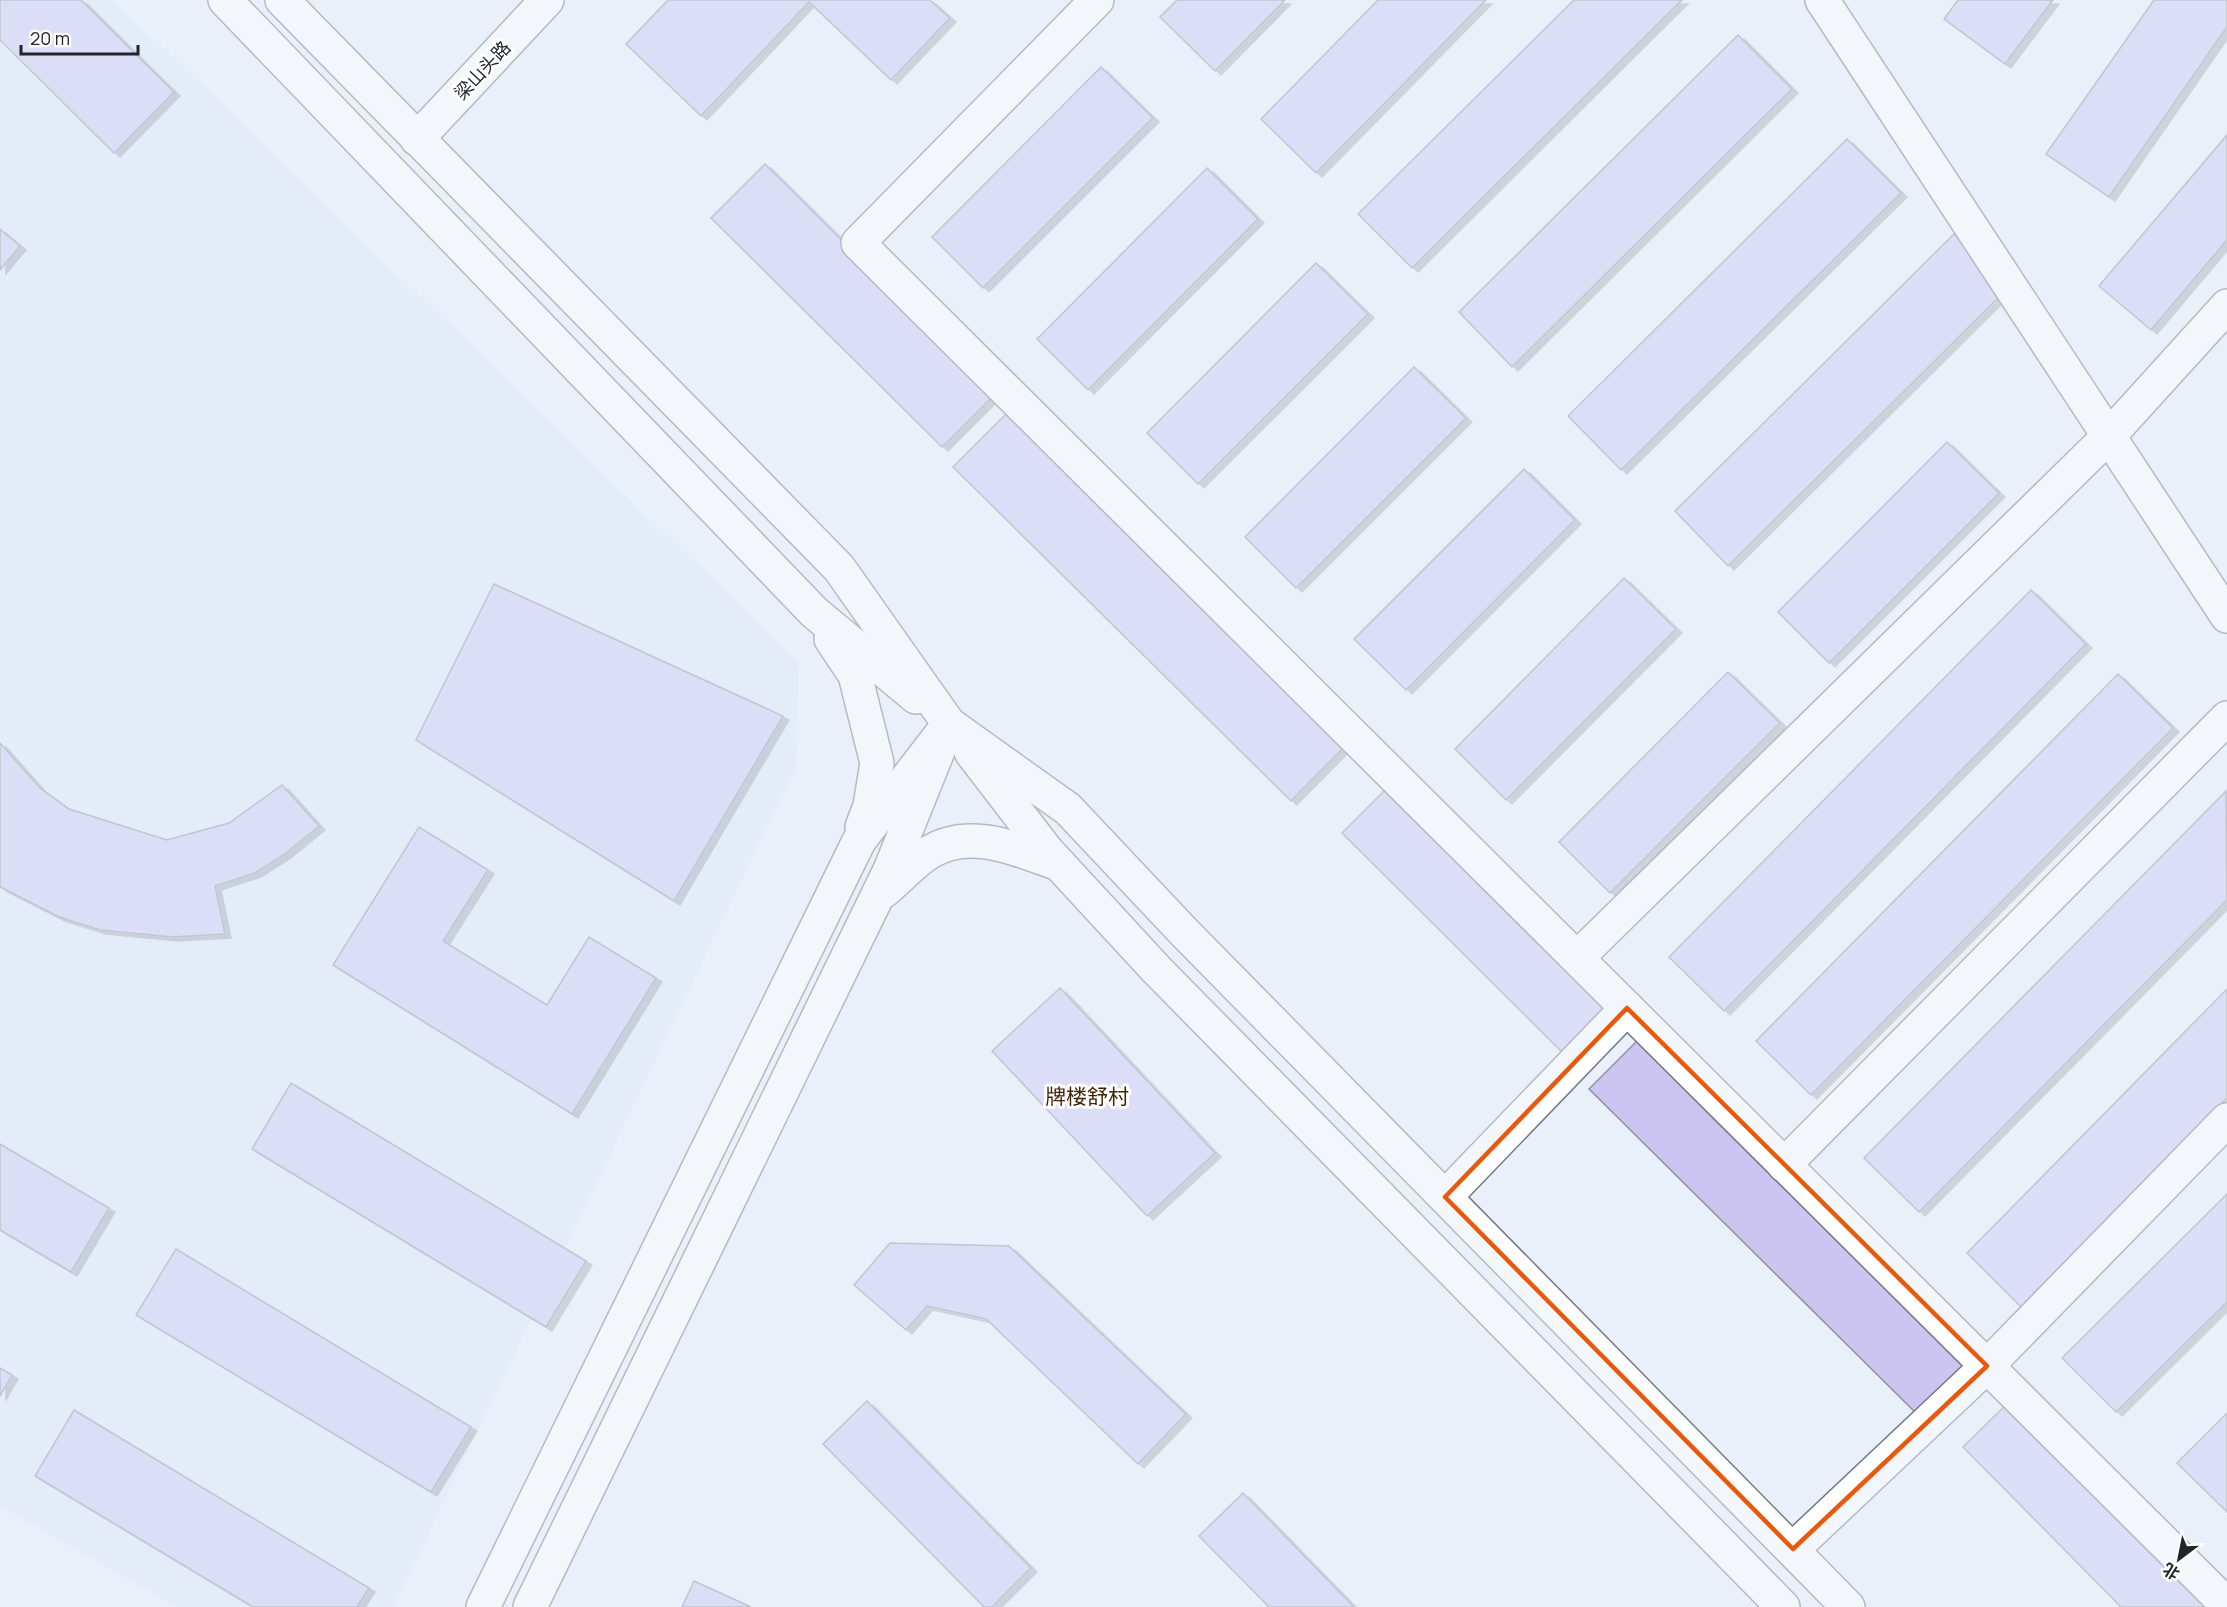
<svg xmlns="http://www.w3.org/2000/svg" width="2227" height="1607" font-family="Manrope,'Noto Sans SC',sans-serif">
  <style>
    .built { fill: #dbe6f7 }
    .building { fill: #ccc5f1; stroke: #92919b; stroke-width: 1.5; filter: url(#shadow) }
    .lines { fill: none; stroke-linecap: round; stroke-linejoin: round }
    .minor-casing { stroke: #727882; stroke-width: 36 }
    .tertiary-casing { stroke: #727882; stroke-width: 36 }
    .secondary-casing { stroke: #727882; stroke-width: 36 }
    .minor { stroke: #fff; stroke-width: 33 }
    .tertiary { stroke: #fff; stroke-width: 33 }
    .secondary { stroke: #fff; stroke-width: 33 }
    .marked { fill: none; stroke: #e8590c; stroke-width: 4.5; stroke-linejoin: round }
    .labels { text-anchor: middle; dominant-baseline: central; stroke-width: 6; stroke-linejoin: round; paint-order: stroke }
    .street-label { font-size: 18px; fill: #222428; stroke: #fff }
    .quarter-label { font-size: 21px; fill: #402406; stroke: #fff }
  </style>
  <defs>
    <filter id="shadow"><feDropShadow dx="6" dy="4" stdDeviation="0" flood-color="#0004"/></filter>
  </defs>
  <rect width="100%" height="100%" fill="#e9f0fa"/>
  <path class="built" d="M0,0H114L799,663L796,766L393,1607H177L0,1506Z"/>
  <g class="building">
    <path d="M0,0H81L174,92L114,153L0,40Z"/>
    <path d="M668,0H930L950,18L891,80L809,2L701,116L626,44Z"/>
    <path d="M1177,0H1285L1215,71L1160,17Z"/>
    <path d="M1378,0H1486L1316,173L1261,119Z"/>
    <path d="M1574,0H1682L1412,268L1358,214Z"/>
    <path d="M1958,0H2053L2005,64L1944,19Z"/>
    <path d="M2154,0H2227V27L2109,197L2046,154Z"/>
    <path d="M1738,35L1792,89L1512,367L1459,312Z"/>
    <path d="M1101,67L1153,118L983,288L932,237Z"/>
    <path d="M2227,135V240L2151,330L2099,286Z"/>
    <path d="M1847,139L1901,193L1621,470L1568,416Z"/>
    <path d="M765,164L996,393L942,447L711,218Z"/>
    <path d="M1207,168L1258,219L1088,390L1037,339Z"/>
    <path d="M0,229L20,246L0,270Z"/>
    <path d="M1954,234L2008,288L1728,566L1675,511Z"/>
    <path d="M1316,263L1368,314L1198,484L1147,433Z"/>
    <path d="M1414,367L1466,418L1296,588L1245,537Z"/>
    <path d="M1011,409L1348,743L1291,801L953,467Z"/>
    <path d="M1947,442L1999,493L1829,663L1778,612Z"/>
    <path d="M1524,469L1575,520L1406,690L1354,639Z"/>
    <path d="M1624,578L1676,629L1506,800L1455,749Z"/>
    <path d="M494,584L783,716L674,901L416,740Z"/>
    <path d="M2031,590L2086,644L1724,1011L1669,957Z"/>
    <path d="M1728,672L1780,723L1610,893L1559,842Z"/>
    <path d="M2118,674L2173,728L1811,1095L1756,1041Z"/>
    <path d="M0,743L40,788L69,809L167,840L229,823L282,785L319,826L285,854L255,873L215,886L225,934L172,937L100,930L59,917L0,887Z"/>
    <path d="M1396,779L1627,1008L1572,1062L1342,833Z"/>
    <path d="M2226,791L2227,900L1919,1212L1864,1158Z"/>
    <path d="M419,827L488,870L443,941L547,1005L589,937L656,978L572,1114L333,965Z"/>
    <path d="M1060,988L1215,1153L1147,1216L992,1051Z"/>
    <path d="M2227,989V1098L2021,1307L1967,1253Z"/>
    <path d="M1647,1031L1985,1365L1927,1424L1589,1089Z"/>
    <path d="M291,1083L586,1261L546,1327L252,1149Z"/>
    <path d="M0,1144L109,1208L71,1272L0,1230Z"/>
    <path d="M2227,1194V1302L2116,1412L2062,1358Z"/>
    <path d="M890,1243L1009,1246L1186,1414L1138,1464L986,1319L927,1306L906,1330L854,1285Z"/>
    <path d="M176,1249L471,1427L431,1492L136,1315Z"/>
    <path d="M0,1368L12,1375L0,1396Z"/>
    <path d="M2016,1395L2226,1607H2121L1963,1447Z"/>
    <path d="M867,1401L1031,1568L992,1607H984L823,1444Z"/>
    <path d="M74,1410L369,1588L357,1607H253L35,1476Z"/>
    <path d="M2227,1413V1512L2177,1463Z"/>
    <path d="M1243,1493L1354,1607H1269L1199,1536Z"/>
    <path d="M694,1581L751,1607H682Z"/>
  </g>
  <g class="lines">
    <defs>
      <g id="minor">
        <path d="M1097,0L858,243L2227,1605"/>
        <path d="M1822,0L2227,616"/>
        <path d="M1577,958L2109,436L2227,306"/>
        <path d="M1784,1165L2227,718"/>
        <path d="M1445,1197L1627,1008"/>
        <path d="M1793,1549L1987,1366L2227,1120"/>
      </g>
      <path id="tertiary" d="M417,139L547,0"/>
      <g id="secondary">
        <path d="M225,0L814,612L916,697"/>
        <path d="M282,0L839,568L949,724L1068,809L1183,931L1848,1607"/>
        <path d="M831,639L855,675L877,763L870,806L862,827"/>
        <path d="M971,752L1047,851L1156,969L1783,1607"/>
        <path d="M884,891C899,879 914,861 930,852C971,827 1018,850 1059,864"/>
        <path d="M483,1607L859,841L949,724L890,870L530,1607"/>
      </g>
    </defs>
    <use href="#minor" class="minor-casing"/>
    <use href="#tertiary" class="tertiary-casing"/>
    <use href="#secondary" class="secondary-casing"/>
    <use href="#minor" class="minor"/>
    <use href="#tertiary" class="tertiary"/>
    <use href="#secondary" class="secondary"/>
  </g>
  <path d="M0 0H2227V1607H0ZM1627,1008L1987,1366L1793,1549L1445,1197Z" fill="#e9f0fa" fill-opacity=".55" fill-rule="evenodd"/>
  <path class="marked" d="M1627,1008L1987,1366L1793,1549L1445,1197Z"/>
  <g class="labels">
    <g class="street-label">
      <text transform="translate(482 70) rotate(-47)">梁山头路</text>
    </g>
    <g class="quarter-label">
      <text x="1087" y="1096">牌楼舒村</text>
    </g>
  </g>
  <g transform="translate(2179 1559) rotate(212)" stroke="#ffffff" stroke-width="4.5" paint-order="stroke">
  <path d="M0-4.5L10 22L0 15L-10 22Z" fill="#222428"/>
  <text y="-9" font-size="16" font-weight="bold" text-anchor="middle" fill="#222428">北</text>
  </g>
  <path d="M21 45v9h117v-9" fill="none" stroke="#222428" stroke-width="3"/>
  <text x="30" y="45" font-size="18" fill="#222428" stroke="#ffffff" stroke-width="4.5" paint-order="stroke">20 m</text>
</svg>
